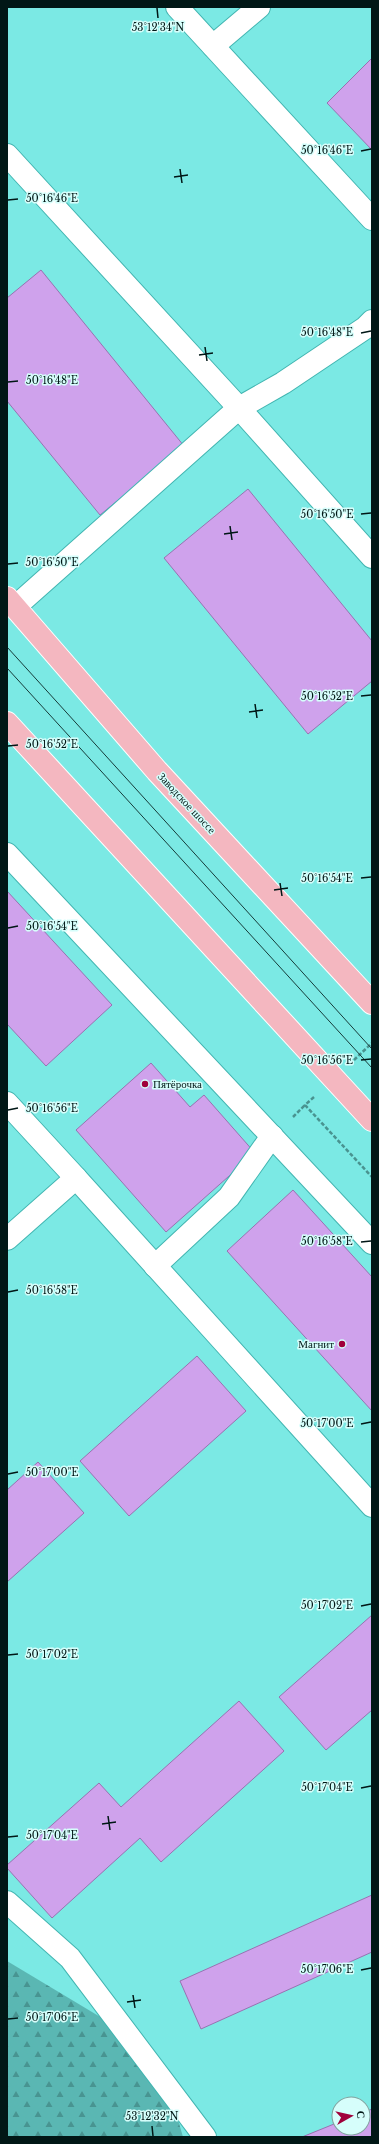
<svg xmlns="http://www.w3.org/2000/svg" width="379" height="2144" font-family="'Libre Baskerville',serif">
  <style>
    .forest { fill: url(#forest-firs) }
    .building { fill: #cfa2ec; stroke: #9872b1 }
    .lines { fill: none; stroke-linecap: round; stroke-linejoin: round }
    .minor-casing { stroke: #42b5b1; stroke-width: 24 }
    .major-casing { stroke: #fff; stroke-width: 24 }
    .path { stroke: #499390; stroke-width: 2.5; stroke-dasharray: 4 2; stroke-linecap: butt }
    .minor { stroke: #fff; stroke-width: 22 }
    .major { stroke: #f4b7c0; stroke-width: 22 }
    .tram { stroke: #163c3a; stroke-width: 1 }
    .ticks { fill: none; stroke: #011716; stroke-width: 1.5 }
    .poi-dot { fill: #a0003b; stroke: #d6fefb; stroke-width: 1.5 }
    .labels { text-anchor: middle; dominant-baseline: central; stroke-width: 3; stroke-linejoin: round; paint-order: stroke }
    .street-label { font-size: 11px; fill: #011716; stroke: #d6fefb }
    .poi-label { font-size: 11px; fill: #011716; stroke: #d6fefb; text-anchor: start }
    .ticks-label { font-size: 10px; text-anchor: middle; fill: #011716; stroke: #d6fefb; stroke-width: 3; stroke-linejoin: round; paint-order: stroke }
  </style>
  <defs>
    <pattern id="forest-firs" width="22" height="20" patternUnits="userSpaceOnUse"><rect width="22" height="20" fill="#5ab7b3"/><path d="M5 1l3.5 6h-7zM16 11l3.5 6h-7z" fill="#489491"/></pattern>
  </defs>
  <rect width="100%" height="100%" fill="#7be9e4"/>
  <path class="forest" d="M7,1961L102,2018L166,2078L183,2137H7Z"/>
  <g class="building">
    <path d="M372,58V150L327,103Z"/>
    <path d="M41,270L184,446L100,515L7,401V298Z"/>
    <path d="M248,489L372,641V681L308,734L164,558Z"/>
    <path d="M7,891L112,1005L46,1066L7,1024Z"/>
    <path d="M151,1063L190,1107L204,1095L255,1153L166,1232L76,1130Z"/>
    <path d="M293,1190L372,1277V1411L227,1251Z"/>
    <path d="M197,1356L246,1411L129,1516L80,1461Z"/>
    <path d="M38,1462L84,1513L7,1582V1490Z"/>
    <path d="M372,1615V1710L326,1750L279,1697Z"/>
    <path d="M239,1701L284,1751L161,1862L140,1838L52,1918L7,1868V1865L99,1783L121,1807Z"/>
    <path d="M372,1895V1952L201,2029L180,1981Z"/>
    <path d="M372,2109V2137H302L339,2122V2128H363V2113Z"/>
  </g>
  <g class="lines">
    <defs>
      <g id="minor">
        <path d="M177,7L372,219"/>
        <path d="M213,46L259,7"/>
        <path d="M7,155L239,408L372,557"/>
        <path d="M15,607L239,408L283,383L365,328L372,321"/>
        <path d="M7,854L372,1243"/>
        <path d="M7,1103L76,1178"/>
        <path d="M7,1239L76,1178L372,1506"/>
        <path d="M155,1266L229,1197L272,1136"/>
        <path d="M7,1902L70,1958L205,2137"/>
      </g>
      <g id="major">
        <path d="M7,598L157,771L372,1003"/>
        <path d="M7,723L372,1120"/>
      </g>
    </defs>
    <use href="#minor" class="minor-casing"/>
    <use href="#major" class="major-casing"/>
    <g class="path">
      <path d="M354,1060L372,1043"/>
      <path d="M314,1097L305,1105L372,1177"/>
      <path d="M293,1117L305,1105"/>
    </g>
    <use href="#minor" class="minor"/>
    <use href="#major" class="major"/>
    <g class="tram">
      <path d="M7,647L372,1049"/>
      <path d="M7,668L372,1068"/>
    </g>
  </g>
  <path class="ticks" d="M157,8L158,18M361,151L371,149M180,169L182,183M174,177L188,175M8,200L18,199M361,333L371,331M205,347L207,361M199,355L213,353M8,382L18,381M361,514L371,513M230,526L232,540M224,534L238,532M8,564L18,563M361,696L371,695M255,704L257,718M249,712L263,710M8,746L18,745M361,878L371,877M280,883L282,896M274,890L288,888M8,928L18,926M361,1060L371,1059M8,1110L18,1108M361,1242L371,1241M8,1292L18,1290M361,1424L371,1422M8,1474L18,1472M361,1606L371,1604M8,1655L18,1654M361,1788L371,1786M108,1816L110,1830M102,1824L116,1822M8,1837L18,1836M361,1970L371,1968M133,1995L135,2008M127,2002L141,2000M8,2019L18,2018M152,2126L153,2136"/>
  <g class="poi-dot">
    <circle cx="145" cy="1084" r="4"/>
    <circle cx="342" cy="1344" r="4"/>
  </g>
  <g class="labels">
    <g class="street-label">
      <text transform="translate(187 803) rotate(47)">Заводское шоссе</text>
    </g>
    <g class="poi-label">
      <text x="153" y="1084">Пятёрочка</text>
      <text x="334" y="1344" text-anchor="end">Магнит</text>
    </g>
  </g>
  <g class="ticks-label">
    <text x="158" y="31">53°12'34"N</text>
    <text x="327" y="154">50°16'46"E</text>
    <text x="52" y="202">50°16'46"E</text>
    <text x="327" y="336">50°16'48"E</text>
    <text x="52" y="384">50°16'48"E</text>
    <text x="327" y="518">50°16'50"E</text>
    <text x="52" y="566">50°16'50"E</text>
    <text x="327" y="700">50°16'52"E</text>
    <text x="52" y="748">50°16'52"E</text>
    <text x="327" y="882">50°16'54"E</text>
    <text x="52" y="930">50°16'54"E</text>
    <text x="327" y="1064">50°16'56"E</text>
    <text x="52" y="1112">50°16'56"E</text>
    <text x="327" y="1245">50°16'58"E</text>
    <text x="52" y="1294">50°16'58"E</text>
    <text x="327" y="1427">50°17'00"E</text>
    <text x="52" y="1476">50°17'00"E</text>
    <text x="327" y="1609">50°17'02"E</text>
    <text x="52" y="1658">50°17'02"E</text>
    <text x="327" y="1791">50°17'04"E</text>
    <text x="52" y="1839">50°17'04"E</text>
    <text x="327" y="1973">50°17'06"E</text>
    <text x="52" y="2021">50°17'06"E</text>
    <text x="152" y="2120">53°12'32"N</text>
  </g>
  <rect width="379" height="2144" fill="none" stroke="#011716" stroke-width="16"/>
  <g transform="translate(351 2116) rotate(82)"><circle r="19" fill="#d6fefb" stroke="#81a29f"/>
  <path d="M0-3L7 15L0 10L-7 15Z" fill="#a0003b"/>
  <text y="-6" font-size="11" font-weight="bold" text-anchor="middle" fill="#011716">С</text>
  </g>
</svg>
